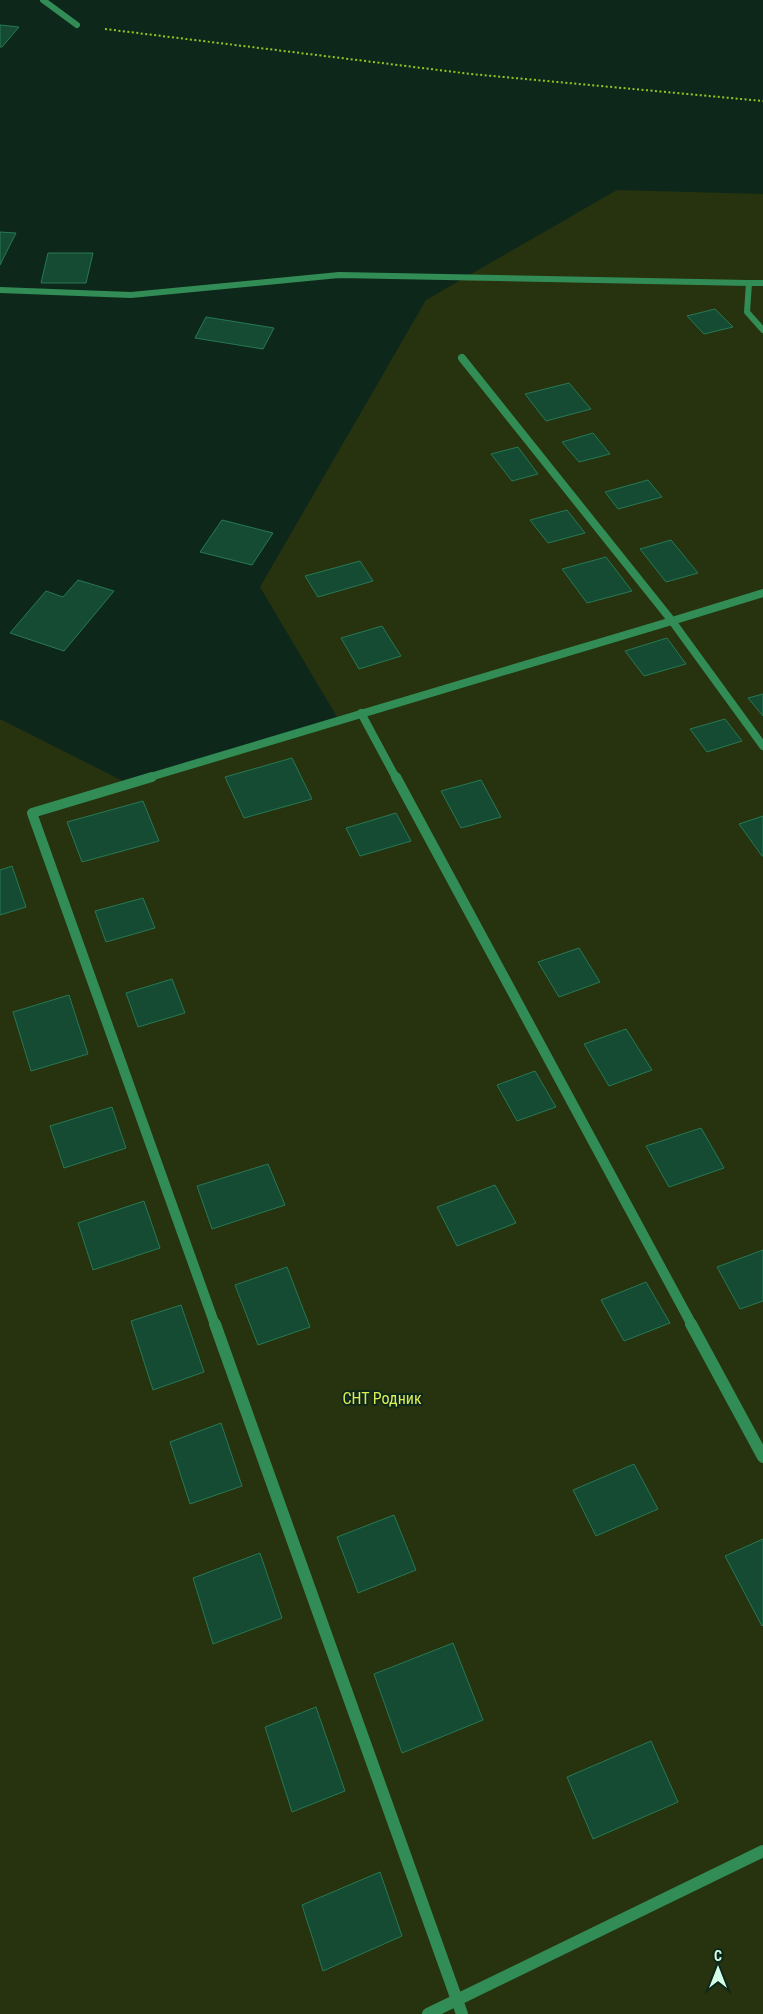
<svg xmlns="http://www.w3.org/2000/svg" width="763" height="2014" font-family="'Roboto Condensed',sans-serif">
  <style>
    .green { fill: #27320f }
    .building { fill: #164b33; stroke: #267954 }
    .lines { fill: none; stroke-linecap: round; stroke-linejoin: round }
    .path { stroke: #95c521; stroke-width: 2; stroke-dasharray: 2 2.5; stroke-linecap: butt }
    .service-far3 { stroke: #328c55; stroke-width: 6 }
    .service-far2 { stroke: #328c55; stroke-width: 8 }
    .service-far1 { stroke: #328c55; stroke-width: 10 }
    .service { stroke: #328c55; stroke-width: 12 }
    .minor { stroke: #328c55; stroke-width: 6 }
    .labels { text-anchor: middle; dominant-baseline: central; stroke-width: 4; stroke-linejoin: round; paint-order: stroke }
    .park-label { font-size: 16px; fill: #dded51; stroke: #0d281b }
  </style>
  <rect width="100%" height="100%" fill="#0d281b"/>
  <path class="green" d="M617,190L763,194V2014H0V719L127,783L337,717L260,587L426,300Z"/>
  <g class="building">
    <path d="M0,25L19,27L2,47H0Z"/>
    <path d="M0,232L16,233L0,265Z"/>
    <path d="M48,253H93L86,283H41Z"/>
    <path d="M715,309L733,327L704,334L687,316Z"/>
    <path d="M206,317L274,328L263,349L195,338Z"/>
    <path d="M569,383L591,409L546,421L525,394Z"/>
    <path d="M593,433L610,454L579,462L562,442Z"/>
    <path d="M518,447L538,474L512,481L491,454Z"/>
    <path d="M648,480L662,497L618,509L605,492Z"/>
    <path d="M567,510L585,533L548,543L530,520Z"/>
    <path d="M222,520L273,533L252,565L200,552Z"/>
    <path d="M671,540L698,573L666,582L640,549Z"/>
    <path d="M606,557L632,591L587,603L562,569Z"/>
    <path d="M360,561L373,581L318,597L305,576Z"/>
    <path d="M78,580L114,591L64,651L10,633L46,591L63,597Z"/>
    <path d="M382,626L401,656L359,669L341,638Z"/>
    <path d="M667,638L686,664L644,676L625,651Z"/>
    <path d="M763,694V716L748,698Z"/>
    <path d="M725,719L742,741L707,752L690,729Z"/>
    <path d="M292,758L312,799L244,818L225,777Z"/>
    <path d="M481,780L501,817L461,828L441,791Z"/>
    <path d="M143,801L159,841L82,862L67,822Z"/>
    <path d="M396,813L411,841L360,856L346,828Z"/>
    <path d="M763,816V856H762L739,824Z"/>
    <path d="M12,866L26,907L0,915V870Z"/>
    <path d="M143,898L155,928L106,942L95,911Z"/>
    <path d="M579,948L600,982L559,997L538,962Z"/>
    <path d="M172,979L185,1013L138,1027L126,993Z"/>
    <path d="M69,995L88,1054L31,1071L13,1012Z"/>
    <path d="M626,1029L652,1070L609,1086L584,1044Z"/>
    <path d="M535,1071L556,1107L517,1121L497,1085Z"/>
    <path d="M112,1107L126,1148L64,1168L50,1126Z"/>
    <path d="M701,1128L724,1168L669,1187L646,1146Z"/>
    <path d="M268,1164L285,1205L212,1229L197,1186Z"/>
    <path d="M495,1185L516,1223L457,1246L437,1207Z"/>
    <path d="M144,1201L160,1248L93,1270L78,1223Z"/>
    <path d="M763,1250V1301L740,1309L717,1267Z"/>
    <path d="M287,1267L310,1327L258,1345L235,1285Z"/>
    <path d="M646,1282L670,1323L624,1341L601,1300Z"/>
    <path d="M181,1305L204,1372L153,1390L131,1321Z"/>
    <path d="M221,1423L242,1486L190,1504L170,1442Z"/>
    <path d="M634,1464L658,1509L596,1536L573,1490Z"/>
    <path d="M394,1515L416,1570L358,1593L337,1537Z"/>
    <path d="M763,1539V1625L762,1626L725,1556Z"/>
    <path d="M260,1553L282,1618L213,1644L193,1578Z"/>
    <path d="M453,1643L483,1720L402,1753L374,1674Z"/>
    <path d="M316,1707L345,1791L292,1812L265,1727Z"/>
    <path d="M651,1741L678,1802L593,1839L567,1777Z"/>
    <path d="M380,1872L402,1936L323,1971L302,1905Z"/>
  </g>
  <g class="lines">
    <path class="path" d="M105,29L471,74L763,101"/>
    <path class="service-far3" d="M763,283H749L747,312L763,330"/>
    <g class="service-far2">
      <path d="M462,358L672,621L763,593"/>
      <path d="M361,713L396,778"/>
      <path d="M147,778L672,621L763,746"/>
    </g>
    <g class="service-far1">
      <path d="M152,777L32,813L215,1325"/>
      <path d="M396,777L692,1325"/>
    </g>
    <g class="service">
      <path d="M215,1324L462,2014"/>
      <path d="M691,1324L763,1457"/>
      <path d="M428,2014L763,1851"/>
    </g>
    <g class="minor">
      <path d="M43,0L77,25"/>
      <path d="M0,290L131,295L339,275L749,283"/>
    </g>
  </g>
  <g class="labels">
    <g class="park-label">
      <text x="382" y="1398">СНТ Родник</text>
    </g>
  </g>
  <g transform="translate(718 1969)" stroke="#0d281b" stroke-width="4" paint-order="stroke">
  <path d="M0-4L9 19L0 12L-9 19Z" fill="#d3ffe8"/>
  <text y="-8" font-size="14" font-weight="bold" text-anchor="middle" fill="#d3ffe8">С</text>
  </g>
</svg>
